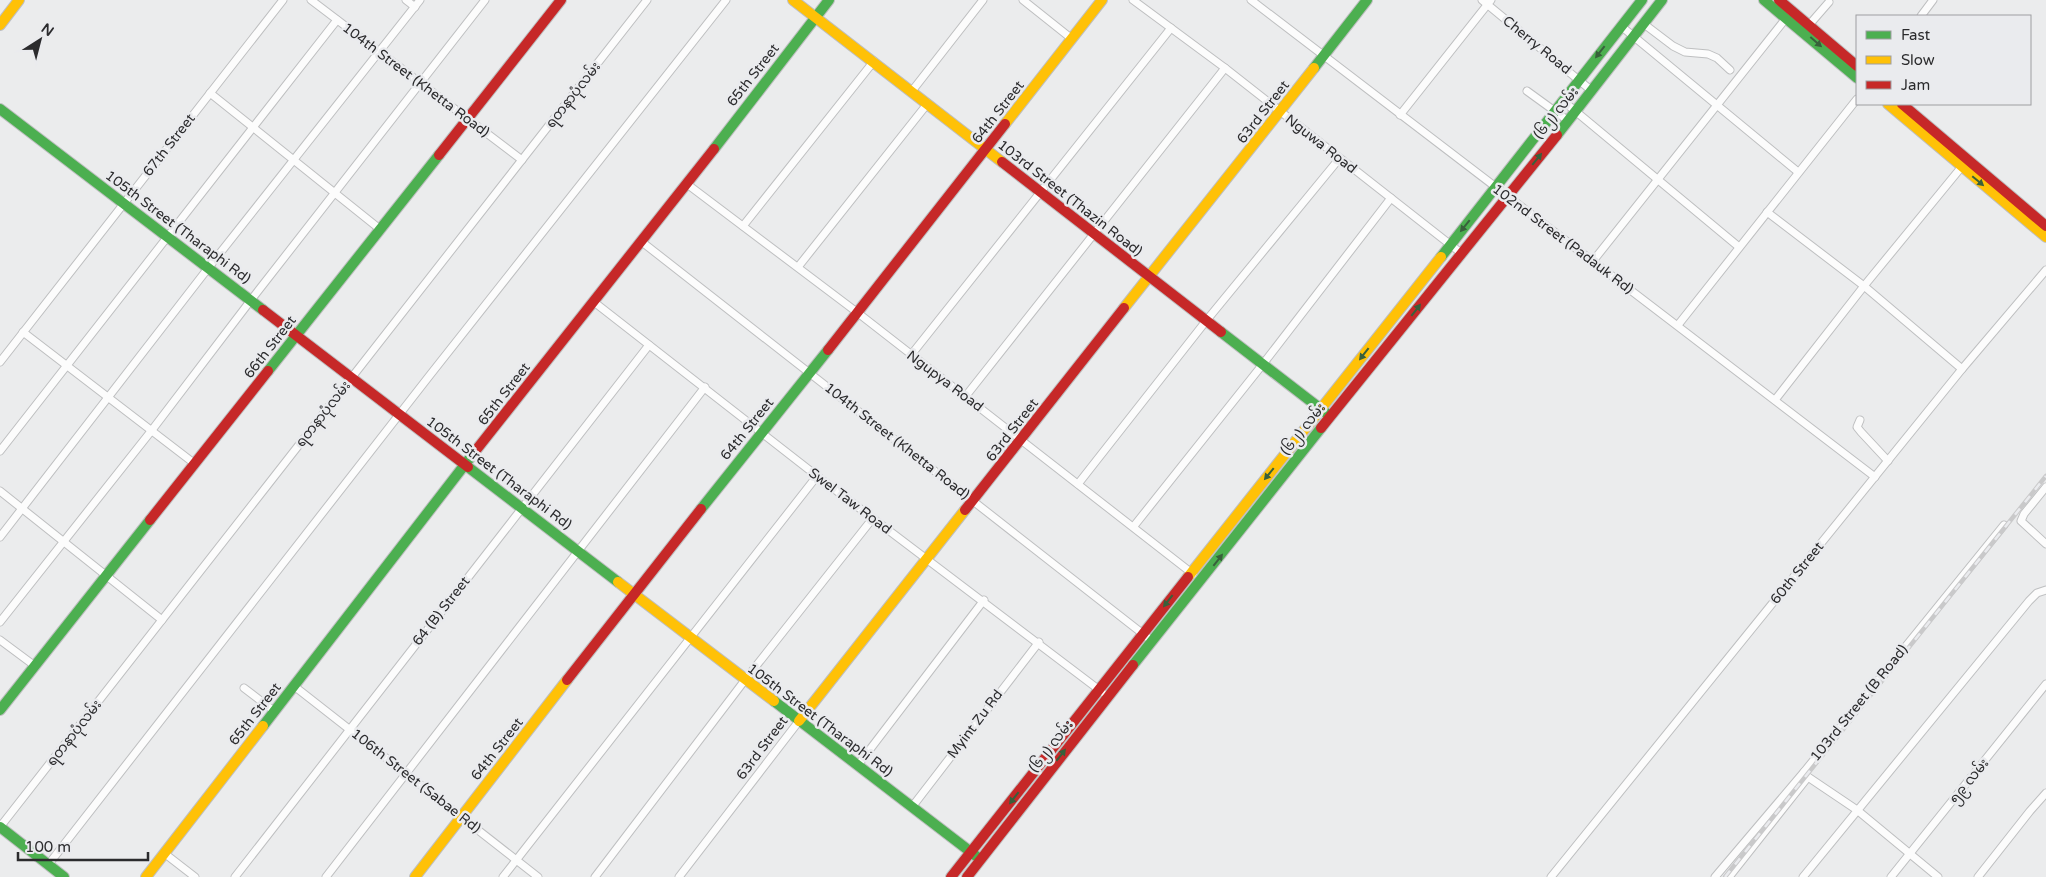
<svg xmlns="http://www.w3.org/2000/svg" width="2046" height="877" font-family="'Varela Round','Noto Sans Myanmar',sans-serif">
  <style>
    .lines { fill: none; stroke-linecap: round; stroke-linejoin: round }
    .street-casing { stroke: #bebfc0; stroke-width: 9 }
    .fast-casing { stroke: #bebfc0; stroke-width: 12 }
    .slow-casing { stroke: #bebfc0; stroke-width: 12 }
    .jam-casing { stroke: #bebfc0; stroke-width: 12 }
    .street { stroke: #fcfcfc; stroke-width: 7 }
    .fast { stroke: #4caf50; stroke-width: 10 }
    .slow { stroke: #ffc107; stroke-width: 10 }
    .jam { stroke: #c62828; stroke-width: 10 }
    .rail-casing { stroke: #c9c9ca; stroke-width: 4.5 }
    .rail { stroke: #eaebee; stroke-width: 2.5; stroke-dasharray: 8; stroke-linecap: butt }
    .oneway { fill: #38603b }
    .labels { text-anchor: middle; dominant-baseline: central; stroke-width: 5; stroke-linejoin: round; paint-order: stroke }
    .street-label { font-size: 14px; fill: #2b2b2d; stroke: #eaebee }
  </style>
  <rect width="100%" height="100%" fill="#ebeced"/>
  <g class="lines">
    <defs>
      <g id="street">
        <path d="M311,0L522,160"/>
        <path d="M406,0L415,7"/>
        <path d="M1023,0L1072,39"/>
        <path d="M1133,0L1225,68L1461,253"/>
        <path d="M1251,0L1875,477"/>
        <path d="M1482,0L1592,91"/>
        <path d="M1921,16L1933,0"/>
        <path d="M1644,24L1673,46L1685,52L1708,54L1717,58L1730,70"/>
        <path d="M1809,25L1829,2"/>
        <path d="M1621,26L1798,172"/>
        <path d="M912,91L983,0"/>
        <path d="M1527,91L1567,120"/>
        <path d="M210,93L381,230"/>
        <path d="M1562,100L1739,247"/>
        <path d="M1400,115L1491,0"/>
        <path d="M687,184L858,313L1193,574"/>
        <path d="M1767,212L1864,286L1962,369"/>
        <path d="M743,226L874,61"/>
        <path d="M642,242L1152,641"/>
        <path d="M1593,261L1787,17"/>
        <path d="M798,267L928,103"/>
        <path d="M594,302L817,476L1102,692"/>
        <path d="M1678,325L1857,99"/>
        <path d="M23,332L195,464"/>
        <path d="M911,355L1171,28"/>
        <path d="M0,362L283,0"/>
        <path d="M965,397L1225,68"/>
        <path d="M1775,400L1864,286L1964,164"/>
        <path d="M1860,420L1857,427L1861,432L1888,461"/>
        <path d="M0,451L337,20"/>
        <path d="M1078,484L1206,321L1339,159"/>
        <path d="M2046,487L2024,514L2021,521L2046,544"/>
        <path d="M0,491L162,620"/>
        <path d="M1134,526L1263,364L1391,198"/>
        <path d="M0,537L209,267L420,0"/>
        <path d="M0,622L152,430L251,300L485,0"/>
        <path d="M0,640L35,666"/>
        <path d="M294,686L538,877"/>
        <path d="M244,688L274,711"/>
        <path d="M858,765L984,600"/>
        <path d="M912,807L1039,642"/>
        <path d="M0,827L647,0"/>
        <path d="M164,853L195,877"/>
        <path d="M48,865L430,375L726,0"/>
        <path d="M235,877L649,345"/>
        <path d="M326,877L705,387"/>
        <path d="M503,877L817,476"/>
        <path d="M595,877L745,680L873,518"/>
        <path d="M679,877L799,721"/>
        <path d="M1551,877L1962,369L2046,270"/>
        <path d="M1715,877L1804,772"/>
        <path d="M1729,877L1808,777"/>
        <path d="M1803,877L2029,601L2037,593L2046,590"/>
        <path d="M1891,877L2046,684"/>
        <path d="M1938,877L1857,810L1808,777L1804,772L2004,525"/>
        <path d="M1978,877L2030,811L2046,793"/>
      </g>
      <g id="fast">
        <path d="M1764,0L1857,78"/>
        <path d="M1314,68L1367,0"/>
        <path d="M0,109L263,310"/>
        <path d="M1557,135L1662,0"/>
        <path d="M714,149L829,0"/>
        <path d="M1441,257L1642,0"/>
        <path d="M1221,332L1326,413"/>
        <path d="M268,371L439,155"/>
        <path d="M468,467L618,582"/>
        <path d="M701,509L828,350"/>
        <path d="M1133,665L1321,428"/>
        <path d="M774,701L976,856"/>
        <path d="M0,710L150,520"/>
        <path d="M263,726L473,454"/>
        <path d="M0,827L64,877"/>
      </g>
      <g id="slow">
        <path d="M793,0L1002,162"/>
        <path d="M0,25L19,0"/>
        <path d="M1888,104L2046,237"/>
        <path d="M1005,124L1102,0"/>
        <path d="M1124,308L1314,68"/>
        <path d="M1188,577L1441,257"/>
        <path d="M618,582L774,701"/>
        <path d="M799,721L965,510"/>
        <path d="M146,877L263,726"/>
        <path d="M415,877L567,680"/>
      </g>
      <g id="jam">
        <path d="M1779,0L1857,66"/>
        <path d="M1902,104L2046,226"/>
        <path d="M439,155L561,0"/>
        <path d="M1002,162L1221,332"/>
        <path d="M263,310L468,467"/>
        <path d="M828,350L1005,124"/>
        <path d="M1321,428L1557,135"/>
        <path d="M473,454L714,149"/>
        <path d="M965,510L1124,308"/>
        <path d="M150,520L268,371"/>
        <path d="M567,680L701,509"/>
        <path d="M951,877L1188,577"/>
        <path d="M967,877L1133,665"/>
      </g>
    </defs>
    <use href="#street" class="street-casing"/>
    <use href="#fast" class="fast-casing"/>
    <use href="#slow" class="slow-casing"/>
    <use href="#jam" class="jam-casing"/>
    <use href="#street" class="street"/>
    <use href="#fast" class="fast"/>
    <use href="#slow" class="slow"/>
    <use href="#jam" class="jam"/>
    <defs>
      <path id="rail" d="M1725,877L2046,476"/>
    </defs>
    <use href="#rail" class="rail-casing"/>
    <use href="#rail" class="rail"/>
  </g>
  <defs><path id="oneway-solid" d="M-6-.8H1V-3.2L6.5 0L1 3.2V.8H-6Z" transform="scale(1.25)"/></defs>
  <g class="oneway">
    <use href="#oneway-solid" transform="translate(1816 42) rotate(41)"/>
    <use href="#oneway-solid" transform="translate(1600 52) rotate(128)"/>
    <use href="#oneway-solid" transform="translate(1537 159) rotate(-51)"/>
    <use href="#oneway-solid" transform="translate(1978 181) rotate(40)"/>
    <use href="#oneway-solid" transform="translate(1465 226) rotate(129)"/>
    <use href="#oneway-solid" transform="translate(1416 310) rotate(-52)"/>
    <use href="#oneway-solid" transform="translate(1364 354) rotate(128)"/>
    <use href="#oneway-solid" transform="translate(1269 474) rotate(129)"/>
    <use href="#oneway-solid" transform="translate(1218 560) rotate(-52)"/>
    <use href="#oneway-solid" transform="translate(1168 601) rotate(128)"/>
    <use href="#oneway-solid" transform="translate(1061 755) rotate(-52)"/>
    <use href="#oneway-solid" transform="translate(1014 798) rotate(128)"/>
  </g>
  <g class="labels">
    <g class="street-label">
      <text transform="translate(1537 45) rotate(39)">Cherry Road</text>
      <text transform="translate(753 75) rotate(-52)">65th Street</text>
      <text transform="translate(416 80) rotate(37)">104th Street (Khetta Road)</text>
      <text transform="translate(573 95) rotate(-52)">ရတနာပုံလမ်း</text>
      <text transform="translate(998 112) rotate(-52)">64th Street</text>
      <text transform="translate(1263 112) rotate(-52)">63rd Street</text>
      <text transform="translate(1556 113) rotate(-51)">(၆၂) လမ်း</text>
      <text transform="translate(1321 144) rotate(38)">Nguwa Road</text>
      <text transform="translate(169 145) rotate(-52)">67th Street</text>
      <text transform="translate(1070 198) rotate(38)">103rd Street (Thazin Road)</text>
      <text transform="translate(178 227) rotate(37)">105th Street (Tharaphi Rd)</text>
      <text transform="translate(1563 239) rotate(37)">102nd Street (Padauk Rd)</text>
      <text transform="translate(270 347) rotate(-52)">66th Street</text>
      <text transform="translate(945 381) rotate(37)">Ngupya Road</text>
      <text transform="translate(504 394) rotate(-52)">65th Street</text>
      <text transform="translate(323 414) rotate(-52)">ရတနာပုံလမ်း</text>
      <text transform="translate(747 429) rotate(-51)">64th Street</text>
      <text transform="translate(1303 429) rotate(-51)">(၆၂) လမ်း</text>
      <text transform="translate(1012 430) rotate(-52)">63rd Street</text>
      <text transform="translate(897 441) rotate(38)">104th Street (Khetta Road)</text>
      <text transform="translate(499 473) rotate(37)">105th Street (Tharaphi Rd)</text>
      <text transform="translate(850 501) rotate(37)">Swel Taw Road</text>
      <text transform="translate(1797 573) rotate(-51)">60th Street</text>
      <text transform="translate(441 611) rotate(-52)">64 (B) Street</text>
      <text transform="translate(1859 703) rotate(-51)">103rd Street (B Road)</text>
      <text transform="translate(255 714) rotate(-52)">65th Street</text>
      <text transform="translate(820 720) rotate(37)">105th Street (Tharaphi Rd)</text>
      <text transform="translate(975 724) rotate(-53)">Myint Zu Rd</text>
      <text transform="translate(74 733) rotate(-52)">ရတနာပုံလမ်း</text>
      <text transform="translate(1051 746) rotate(-52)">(၆၂) လမ်း</text>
      <text transform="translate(762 748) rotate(-53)">63rd Street</text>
      <text transform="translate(497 749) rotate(-52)">64th Street</text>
      <text transform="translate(416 781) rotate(38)">106th Street (Sabae Rd)</text>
      <text transform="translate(1969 781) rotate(-51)">၅၉ လမ်း</text>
    </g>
  </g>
  <rect x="1856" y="15" width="175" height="90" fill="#eaebee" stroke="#9e9ea1"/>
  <rect x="1866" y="31" width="25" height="8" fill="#4caf50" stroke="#9e9ea1"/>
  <text x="1901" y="40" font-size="15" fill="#2b2b2d">Fast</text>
  <rect x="1866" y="56" width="25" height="8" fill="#ffc107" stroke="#9e9ea1"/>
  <text x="1901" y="65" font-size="15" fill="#2b2b2d">Slow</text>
  <rect x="1866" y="81" width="25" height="8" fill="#c62828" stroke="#9e9ea1"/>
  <text x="1901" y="90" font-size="15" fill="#2b2b2d">Jam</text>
  <g transform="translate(40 40) rotate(36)" stroke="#eaebee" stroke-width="4" paint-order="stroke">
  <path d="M0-4L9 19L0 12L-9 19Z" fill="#2b2b2d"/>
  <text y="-8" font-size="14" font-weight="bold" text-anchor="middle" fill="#2b2b2d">N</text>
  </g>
  <path d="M18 852v8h130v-8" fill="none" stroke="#2b2b2d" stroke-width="2.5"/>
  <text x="25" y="852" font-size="15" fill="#2b2b2d" stroke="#eaebee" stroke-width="4" paint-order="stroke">100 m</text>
</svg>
